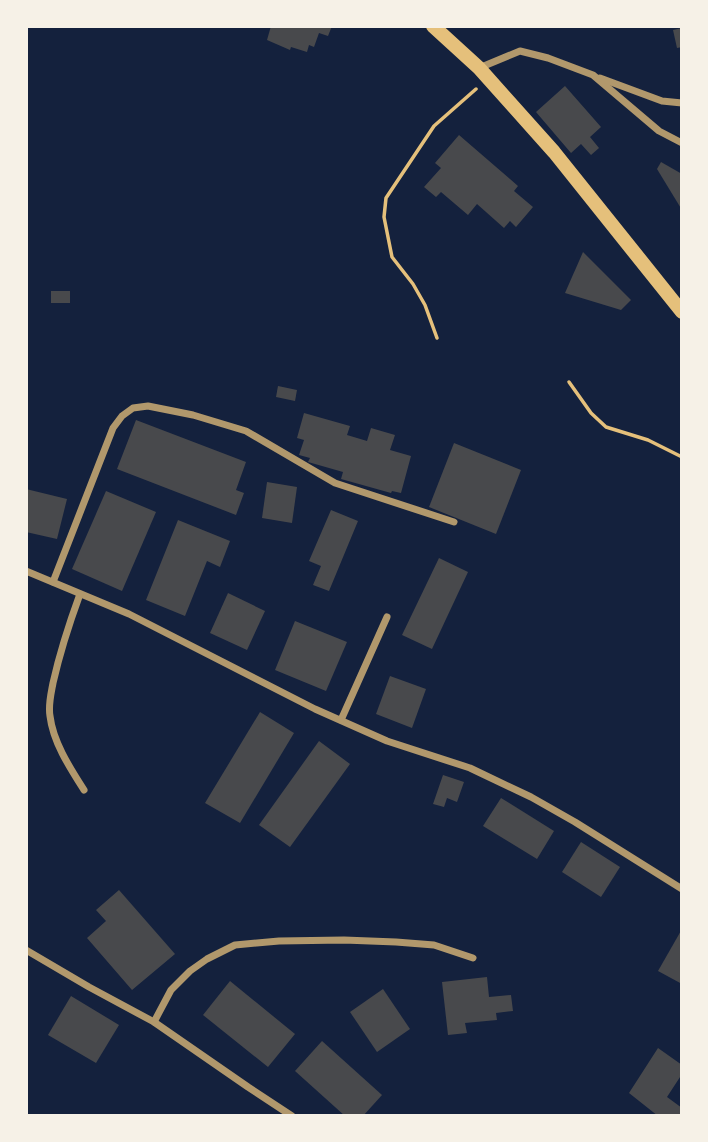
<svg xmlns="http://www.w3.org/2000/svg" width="708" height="1142" font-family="'Noto Serif',serif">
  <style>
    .building { fill: #48494c }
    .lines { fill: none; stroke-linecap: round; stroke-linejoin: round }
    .path { stroke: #e5c07b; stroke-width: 3.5 }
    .minor { stroke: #b1986c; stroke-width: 7 }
    .secondary { stroke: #e5c07b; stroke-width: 14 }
  </style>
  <rect width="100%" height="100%" fill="#14213d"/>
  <g class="building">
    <path d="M271,26H332L328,36L319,33L314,47L309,45L307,52L291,47L290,50L267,40Z"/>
    <path d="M682,28V47L677,48L673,30Z"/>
    <path d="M565,86L601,127L590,137L599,148L591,155L581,144L571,153L536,112Z"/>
    <path d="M459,135L518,186L514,191L533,207L516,227L510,221L504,228L477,204L468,215L441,192L436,197L424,187L441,168L435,163Z"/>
    <path d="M661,162L682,174V210L657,169Z"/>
    <path d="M583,252L631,300L621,310L565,293Z"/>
    <rect x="51" y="291" width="19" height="12"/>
    <path d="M278,386L297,390L295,401L276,397Z"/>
    <path d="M304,413L350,426L347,435L367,441L371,428L395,435L390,450L411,456L401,493L392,491L391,493L341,479L343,472L308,462L310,458L299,455L304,440L297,438Z"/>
    <path d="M136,420L246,462L236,490L244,493L236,515L117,469Z"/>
    <path d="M454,443L521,470L496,534L429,507Z"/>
    <path d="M267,482L297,487L292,523L262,518Z"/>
    <path d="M26,489L67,499L57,539L26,532Z"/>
    <path d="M106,491L156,512L122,591L72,569Z"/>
    <path d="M331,510L358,521L329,591L313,585L321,566L309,561Z"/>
    <path d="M178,520L230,541L220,567L207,561L185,616L146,600Z"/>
    <path d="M439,558L468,572L432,649L402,635Z"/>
    <path d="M228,593L265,611L247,650L210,633Z"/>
    <path d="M295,621L347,642L326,691L275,670Z"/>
    <path d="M390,676L426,689L412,728L376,714Z"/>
    <path d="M260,712L294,733L240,823L205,803Z"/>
    <path d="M319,741L350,764L290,847L259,825Z"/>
    <path d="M443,775L464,782L457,802L447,798L444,807L433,804Z"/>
    <path d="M501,798L554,831L537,859L483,826Z"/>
    <path d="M581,842L620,867L601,897L562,872Z"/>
    <path d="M119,890L175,954L132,990L87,938L106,921L96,910Z"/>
    <path d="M682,929V984L658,971Z"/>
    <path d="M487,977L489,997L511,995L513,1011L496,1013L497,1020L465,1023L467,1033L448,1035L442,982Z"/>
    <path d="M230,981L295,1034L268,1067L203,1015Z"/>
    <path d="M383,989L410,1029L377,1052L350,1012Z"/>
    <path d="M71,996L119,1025L96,1063L48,1035Z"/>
    <path d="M322,1041L382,1095L363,1116H345L295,1071Z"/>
    <path d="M658,1048L682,1065V1074L667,1097L682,1108V1116H658L629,1093Z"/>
  </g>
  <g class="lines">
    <g class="path">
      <path d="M437,338L425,305L413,284L392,257L384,217L386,198L434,126L476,89"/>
      <path d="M569,382L591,413L606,427L648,440L682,457"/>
    </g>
    <g class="minor">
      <path d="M479,68L520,51L548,58L593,75L659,131L682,143"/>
      <path d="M600,78L662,101L682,103"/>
      <path d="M26,571L129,614L315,709L387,741L470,768L531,797L575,822L682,889"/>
      <path d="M53,582L113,428L122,416L133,408L148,406L193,415L246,431L335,483L454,522"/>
      <path d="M80,594C69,624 60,652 53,683C51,694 48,705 50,716C53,742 70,768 84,790"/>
      <path d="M341,720L387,617"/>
      <path d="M26,950L89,987L154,1022L248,1087L292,1116"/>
      <path d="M154,1022L171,990L190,971L207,959L235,945L279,941L344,940L396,942L434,945L473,958"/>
    </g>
    <path class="secondary" d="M433,26L479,68L554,152L682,312"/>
  </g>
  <rect width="708" height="1142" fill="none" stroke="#f6f1e7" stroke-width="56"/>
</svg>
